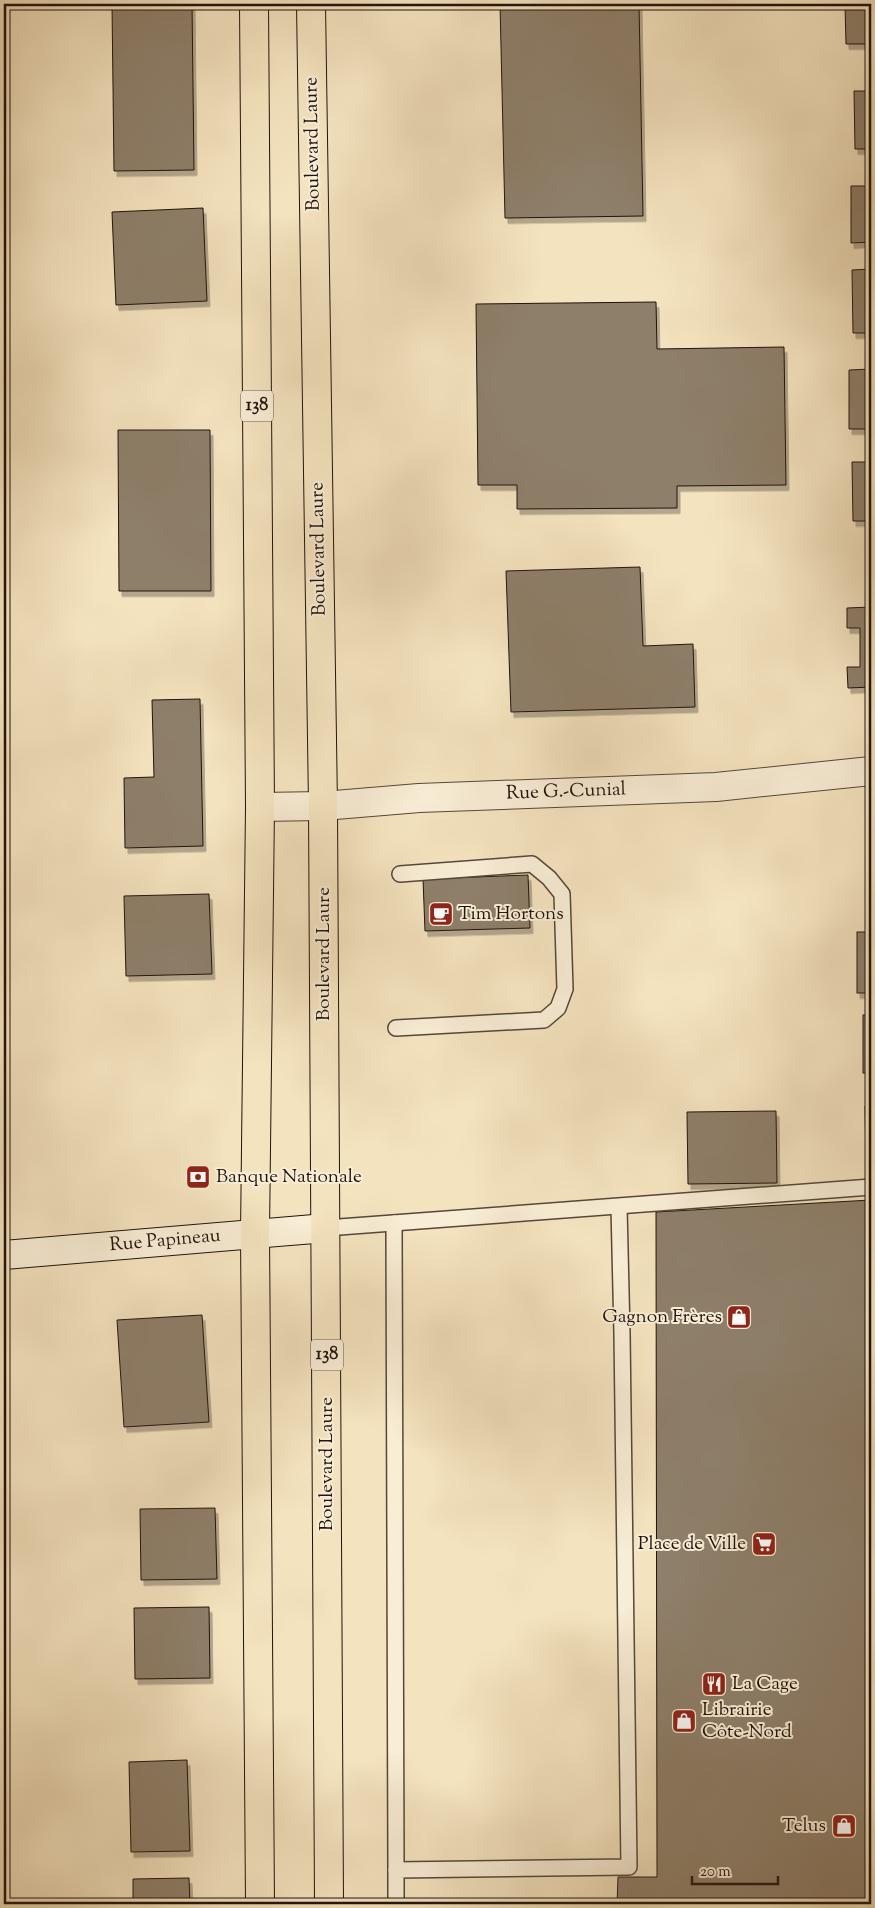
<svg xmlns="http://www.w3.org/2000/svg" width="875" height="1908" font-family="'Sorts Mill Goudy',serif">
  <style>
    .building { fill: #8e7f6a; stroke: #20130e; filter: url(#shadow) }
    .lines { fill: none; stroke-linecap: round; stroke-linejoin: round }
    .lane-casing { stroke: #55473a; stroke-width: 18 }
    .street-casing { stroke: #55473a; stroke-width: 30 }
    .secondary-casing { stroke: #20130e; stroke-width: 30 }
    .highway-casing { stroke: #20130e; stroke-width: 30 }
    .lane { stroke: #f8edd5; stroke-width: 15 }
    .street { stroke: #f8edd5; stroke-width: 28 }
    .secondary { stroke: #f8edd5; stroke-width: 28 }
    .highway { stroke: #f4e3bf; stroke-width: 28 }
    .labels { text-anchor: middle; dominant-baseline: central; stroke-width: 4; stroke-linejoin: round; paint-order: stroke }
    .shield { fill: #f8edd5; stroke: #61544a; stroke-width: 1 }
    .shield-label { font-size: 18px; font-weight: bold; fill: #20130e }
    .street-label { font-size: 19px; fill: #20130e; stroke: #f8edd5 }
    .poi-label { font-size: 19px; fill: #20130e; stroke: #f8edd5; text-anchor: start }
  </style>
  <defs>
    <filter id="shadow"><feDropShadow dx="3" dy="5.5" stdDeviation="0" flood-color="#0004"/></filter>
  </defs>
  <rect width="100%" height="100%" fill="#f4e3bf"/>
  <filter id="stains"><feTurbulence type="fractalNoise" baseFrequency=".004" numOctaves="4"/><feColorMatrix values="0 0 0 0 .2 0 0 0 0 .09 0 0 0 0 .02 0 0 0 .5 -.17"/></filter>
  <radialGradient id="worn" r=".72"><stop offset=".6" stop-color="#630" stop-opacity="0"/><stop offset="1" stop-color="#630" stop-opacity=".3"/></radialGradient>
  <g class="building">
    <path d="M112,4H192L194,170L114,171Z"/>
    <path d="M500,4H639L643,216L505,218Z"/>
    <path d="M845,4H871V44H846Z"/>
    <path d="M854,91H871V149H855Z"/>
    <path d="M851,186H871V242L851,243Z"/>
    <path d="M203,208L207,301L116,305L112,212Z"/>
    <path d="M871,269V333H853L852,270Z"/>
    <path d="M656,302L657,349L784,347L786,485L677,486V508L517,509V485H478L476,304Z"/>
    <path d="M871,369V429H849V370Z"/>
    <path d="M118,430H210L211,591H119Z"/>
    <path d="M852,462H871V521H853Z"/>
    <path d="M640,567L643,646L693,644L695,707L511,712L506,571Z"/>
    <path d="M871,607V687L848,688L847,667H860V628H847V608Z"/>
    <path d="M200,699L203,846L125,848L124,778L154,777L152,700Z"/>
    <path d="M528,875L530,928L425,931L423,879Z"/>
    <path d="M209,894L212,974L126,976L124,896Z"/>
    <rect x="857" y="932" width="14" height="61"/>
    <rect x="863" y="1015" width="8" height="58"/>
    <path d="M865,1106H871V1165H866Z"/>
    <path d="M776,1111L777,1183L688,1184L687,1112Z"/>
    <path d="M871,1200V1904H617L618,1877H657L656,1212Z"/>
    <path d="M202,1315L209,1422L124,1427L117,1320Z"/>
    <path d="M215,1508L217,1579L141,1580L140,1509Z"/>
    <path d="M209,1607L210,1678L135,1679L134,1608Z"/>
    <path d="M187,1760L190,1851L131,1852L129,1762Z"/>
    <path d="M189,1878L190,1904H133V1879Z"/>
  </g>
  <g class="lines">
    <defs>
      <g id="lane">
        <path d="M396,1028L544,1020L558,1008L565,989L562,894L549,878L532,864L400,874"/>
        <path d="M394,1223L396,1870"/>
        <path d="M326,1228L871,1187"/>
        <path d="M396,1904V1870L629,1867L622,1334L619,1207"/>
      </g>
      <path id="street" d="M260,807L323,806L419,798L716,787L871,771"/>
      <path id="secondary" d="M4,1255L326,1228"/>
      <g id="highway">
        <path d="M254,4L260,807L255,1233L260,1904"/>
        <path d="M311,4L323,806L329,1904"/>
      </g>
    </defs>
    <use href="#lane" class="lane-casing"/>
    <use href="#street" class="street-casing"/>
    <use href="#secondary" class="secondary-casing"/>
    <use href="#highway" class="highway-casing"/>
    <use href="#lane" class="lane"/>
    <use href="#street" class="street"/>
    <use href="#secondary" class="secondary"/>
    <use href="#highway" class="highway"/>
  </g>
  <defs>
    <symbol id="cafe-square" viewBox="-11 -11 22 22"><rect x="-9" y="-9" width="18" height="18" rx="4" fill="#8f2418" stroke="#f8edd5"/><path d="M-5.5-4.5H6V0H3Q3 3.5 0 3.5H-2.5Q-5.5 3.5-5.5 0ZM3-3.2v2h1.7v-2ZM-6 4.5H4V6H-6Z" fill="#fff"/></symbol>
    <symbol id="bank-square" viewBox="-11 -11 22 22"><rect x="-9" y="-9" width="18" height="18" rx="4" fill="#8f2418" stroke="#f8edd5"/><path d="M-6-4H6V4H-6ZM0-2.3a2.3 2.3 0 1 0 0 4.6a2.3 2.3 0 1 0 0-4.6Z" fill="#fff"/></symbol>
    <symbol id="shop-square" viewBox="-11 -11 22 22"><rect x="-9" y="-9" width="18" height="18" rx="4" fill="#8f2418" stroke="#f8edd5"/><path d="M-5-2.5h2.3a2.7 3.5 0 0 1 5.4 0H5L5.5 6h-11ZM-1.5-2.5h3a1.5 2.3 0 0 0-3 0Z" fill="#fff"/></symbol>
    <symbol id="supermarket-square" viewBox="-11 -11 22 22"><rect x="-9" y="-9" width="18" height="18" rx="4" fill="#8f2418" stroke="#f8edd5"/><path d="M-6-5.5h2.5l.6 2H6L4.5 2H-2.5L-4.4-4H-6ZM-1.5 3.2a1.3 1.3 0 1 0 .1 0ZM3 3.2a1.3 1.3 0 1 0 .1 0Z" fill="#fff"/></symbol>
    <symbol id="restaurant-square" viewBox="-11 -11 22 22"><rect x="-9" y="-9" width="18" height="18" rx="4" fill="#8f2418" stroke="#f8edd5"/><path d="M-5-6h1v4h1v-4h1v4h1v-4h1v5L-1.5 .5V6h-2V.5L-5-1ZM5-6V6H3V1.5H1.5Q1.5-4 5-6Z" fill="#fff"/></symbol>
  </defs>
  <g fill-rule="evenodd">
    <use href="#cafe-square" x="427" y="900" width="28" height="28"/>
    <use href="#bank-square" x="184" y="1163" width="28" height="28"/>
    <use href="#shop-square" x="725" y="1303" width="28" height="28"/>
    <use href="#supermarket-square" x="750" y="1530" width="28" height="28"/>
    <use href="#restaurant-square" x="700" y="1670" width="28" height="28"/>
    <use href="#shop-square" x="670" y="1707" width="28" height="28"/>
    <use href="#shop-square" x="830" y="1812" width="28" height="28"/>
  </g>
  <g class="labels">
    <g class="shield">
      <rect x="241" y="390.5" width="32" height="31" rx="4"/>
      <rect x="311" y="1339.5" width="32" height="31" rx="4"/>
    </g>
    <g class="shield-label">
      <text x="257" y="406">138</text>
      <text x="327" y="1355">138</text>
    </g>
    <g class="street-label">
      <text transform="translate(313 144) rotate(-91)">Boulevard Laure</text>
      <text transform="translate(319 549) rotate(-91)">Boulevard Laure</text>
      <text transform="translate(566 792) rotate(-2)">Rue G.-Cunial</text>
      <text transform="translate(324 954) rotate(-90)">Boulevard Laure</text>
      <text transform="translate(165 1241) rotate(-5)">Rue Papineau</text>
      <text transform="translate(327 1464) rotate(-90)">Boulevard Laure</text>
    </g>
    <g class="poi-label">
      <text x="458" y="914">Tim Hortons</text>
      <text x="216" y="1177">Banque Nationale</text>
      <text x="722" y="1317" text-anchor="end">Gagnon Frères</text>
      <text x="746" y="1544" text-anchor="end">Place de Ville</text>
      <text x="732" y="1684">La Cage</text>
      <text x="702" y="1710">Librairie<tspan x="702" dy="22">Côte-Nord</tspan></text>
      <text x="826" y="1826" text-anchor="end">Telus</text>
    </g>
  </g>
  <rect width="875" height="1908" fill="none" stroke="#f4e3bf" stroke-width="20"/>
  <rect x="5" y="5" width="865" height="1898" fill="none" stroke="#20130e" stroke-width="2.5"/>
  <rect x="10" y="10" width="855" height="1888" fill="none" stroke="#20130e"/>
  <path d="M692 1876v8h86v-8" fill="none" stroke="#20130e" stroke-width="2.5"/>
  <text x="700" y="1876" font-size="15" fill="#20130e" stroke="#f8edd5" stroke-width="4" paint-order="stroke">20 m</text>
  <rect width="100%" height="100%" filter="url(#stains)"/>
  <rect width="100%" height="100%" fill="url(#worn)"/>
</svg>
